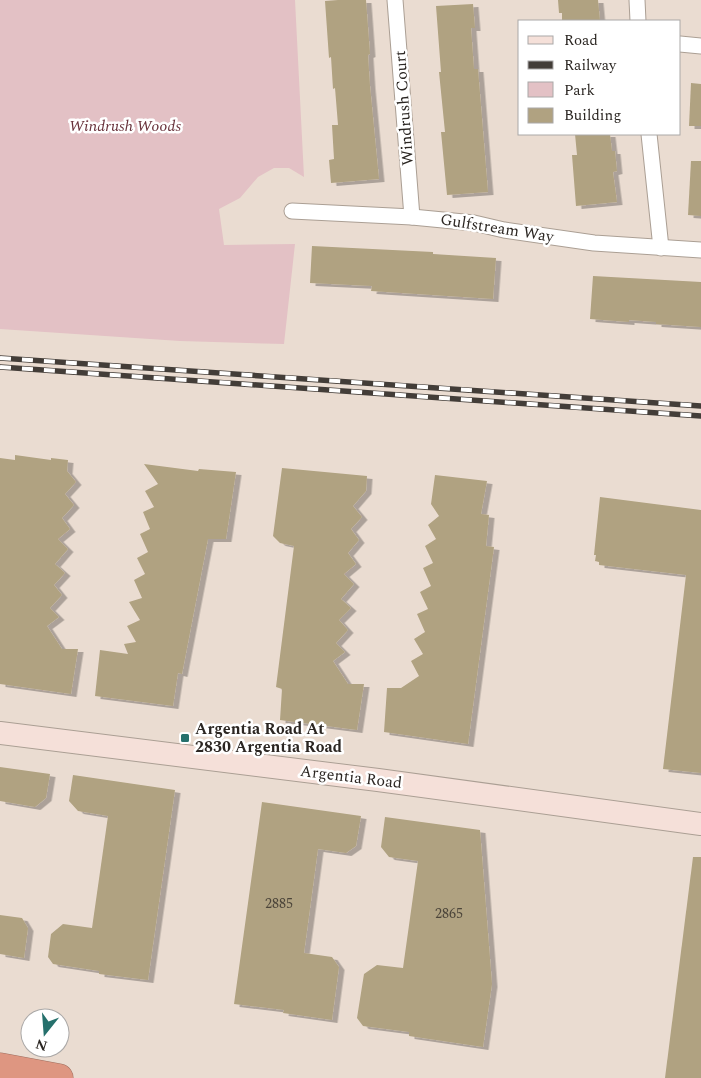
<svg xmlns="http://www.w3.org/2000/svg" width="701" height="1078" font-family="Spectral,serif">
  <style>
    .green { fill: #e3c1c5 }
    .building { fill: #b0a281; filter: url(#shadow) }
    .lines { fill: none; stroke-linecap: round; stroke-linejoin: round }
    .street-casing { stroke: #ab9f94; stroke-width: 17 }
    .secondary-casing { stroke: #ab9f94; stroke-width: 24 }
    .highway-casing { stroke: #9f6f60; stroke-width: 29 }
    .street { stroke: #fff; stroke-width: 15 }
    .secondary { stroke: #f5e0d9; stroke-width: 22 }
    .highway { stroke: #de9681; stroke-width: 28 }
    .rail-casing { stroke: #433d38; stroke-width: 5.5 }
    .rail { stroke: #fff; stroke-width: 4; stroke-dasharray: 11; stroke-linecap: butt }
    .poi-dot { fill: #25706c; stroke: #fff; stroke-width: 2 }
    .labels { text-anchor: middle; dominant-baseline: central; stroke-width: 5; stroke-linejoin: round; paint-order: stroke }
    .number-label { font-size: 14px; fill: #4c453a }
    .street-label { font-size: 16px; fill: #2b2622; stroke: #fff }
    .park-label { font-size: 16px; font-style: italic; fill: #673039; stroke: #fff }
    .poi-label { font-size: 16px; font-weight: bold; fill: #2b2622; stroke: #fff; text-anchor: start }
  </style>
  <defs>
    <filter id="shadow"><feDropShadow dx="5.5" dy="3" stdDeviation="0" flood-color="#0004"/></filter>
  </defs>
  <rect width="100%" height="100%" fill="#eadcd1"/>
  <path class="green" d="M0,0H295L304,177L289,168H274L258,177L240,198L219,209L224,245L295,244L284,344L180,341L0,329Z"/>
  <g class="building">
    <path d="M338,0H366L370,54L368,55L370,86L379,179L331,183L329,160L334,159L332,125H338L335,88L333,89L331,57L329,58L325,1Z"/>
    <path d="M558,0H598L600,21H562V13H559Z"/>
    <path d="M473,4L475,28H471L474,69H478L488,192L447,195L441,132H445L439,72H441L436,6Z"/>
    <path d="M691,83L701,84V126H689Z"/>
    <path d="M575,134H610L612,151H615L617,171L613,172L617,202L576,206L572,155H577Z"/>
    <path d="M691,161H701V216L688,215Z"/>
    <path d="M312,246L433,252V254L496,258L493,299L371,291L372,286L310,283Z"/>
    <path d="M593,276L701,282V327L656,324V322L629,320V322L590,319Z"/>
    <path d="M15,455L51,460V458L68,460L67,471L76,482L65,494L74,505L62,518L70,529L58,539L68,549L55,564L65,573L54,585L62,595L50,608L59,617L47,626L62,649H78L71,694L0,684V458L15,460Z"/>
    <path d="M144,464L198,471L199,469L236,472L226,539H208L182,674L178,673L173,706L95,696L100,650L128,654L124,644L136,642L127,626L140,620L129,602L142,598L134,580L145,574L137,558L148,552L140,534L150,529L143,512L154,507L145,491L158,484Z"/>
    <path d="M282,468L367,476L366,491L353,506L362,517L351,529L359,540L348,553L356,564L344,574L354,584L341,599L351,608L339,620L348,630L336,643L345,652L333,661L348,684H364L357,730L280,720L282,689L276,687L294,546L280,543L273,536Z"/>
    <path d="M435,475L487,481L481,514L489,515L486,546L494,547L468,744L384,732L387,688H401L419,676L411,661L423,654L414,639L425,632L417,614L428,609L420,592L431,586L423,568L433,563L425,546L436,539L428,525L439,516L431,504Z"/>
    <path d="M600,497L701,510V773L663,769L686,575L599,565V562L595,561L596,555H594Z"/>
    <path d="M0,767L50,774L46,798L35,807L0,801Z"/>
    <path d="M73,775L175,790L148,980L99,974V971L53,964L48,957L51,934L63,924L92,928L108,816L78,811L69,801Z"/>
    <path d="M262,802L361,816L356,846L346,853L318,849L304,953L332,957L339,967L332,1020L283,1013L284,1010L234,1004Z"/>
    <path d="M385,817L480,830L492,984L483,1047L409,1036V1032L363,1026L357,1018L364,974L377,965L403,968L418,861L389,857L381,847Z"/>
    <path d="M693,857H701V1078H665Z"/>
    <path d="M0,915L22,918L28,928L24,958L0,954Z"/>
  </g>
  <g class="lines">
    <defs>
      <g id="street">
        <path d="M395,0L412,217"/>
        <path d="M637,0L638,21"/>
        <path d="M680,44L701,46"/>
        <path d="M649,134L661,248"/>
        <path d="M292,211L412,217L474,223L504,230L594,243L701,250"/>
      </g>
      <path id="secondary" d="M0,733L378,780L701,824"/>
      <path id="highway" d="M0,1067L59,1078"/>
    </defs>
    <use href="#street" class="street-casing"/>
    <use href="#secondary" class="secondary-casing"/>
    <use href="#highway" class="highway-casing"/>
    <use href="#street" class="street"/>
    <use href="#secondary" class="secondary"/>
    <use href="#highway" class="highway"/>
    <defs>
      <g id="rail">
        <path d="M0,358L701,406"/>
        <path d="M0,367L701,416"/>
      </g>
    </defs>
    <use href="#rail" class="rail-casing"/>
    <use href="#rail" class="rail"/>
  </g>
  <rect class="poi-dot" x="180" y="733" width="10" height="10" rx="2.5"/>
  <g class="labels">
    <g class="number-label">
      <text x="279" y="903">2885</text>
      <text x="449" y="913">2865</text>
    </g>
    <g class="street-label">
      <text transform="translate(404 108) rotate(-94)">Windrush Court</text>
      <text transform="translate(497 228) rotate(9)">Gulfstream Way</text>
      <text transform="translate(351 777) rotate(7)">Argentia Road</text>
    </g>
    <g class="park-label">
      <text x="125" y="126">Windrush Woods</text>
    </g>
    <g class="poi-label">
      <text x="195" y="729">Argentia Road At<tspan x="195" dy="18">2830 Argentia Road</tspan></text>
    </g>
  </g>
  <rect x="518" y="20" width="162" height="115" fill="#ffffff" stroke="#aaa8a7"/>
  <rect x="528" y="36" width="25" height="8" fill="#f5e0d9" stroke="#aaa8a7"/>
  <text x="564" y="45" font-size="15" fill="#2b2622">Road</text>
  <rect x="528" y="61" width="25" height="8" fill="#433d38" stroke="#aaa8a7"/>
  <text x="564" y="70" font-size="15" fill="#2b2622">Railway</text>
  <rect x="528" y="82" width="25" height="15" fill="#e3c1c5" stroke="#aaa8a7"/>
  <text x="564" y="95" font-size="15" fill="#2b2622">Park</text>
  <rect x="528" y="108" width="25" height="15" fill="#b0a281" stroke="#aaa8a7"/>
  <text x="564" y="120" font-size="15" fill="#2b2622">Building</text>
  <g transform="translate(45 1033) rotate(197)"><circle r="24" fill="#ffffff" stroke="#aaa8a7"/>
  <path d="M0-4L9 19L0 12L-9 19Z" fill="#25706c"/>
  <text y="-8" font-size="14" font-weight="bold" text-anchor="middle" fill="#2b2622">N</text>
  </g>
</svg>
